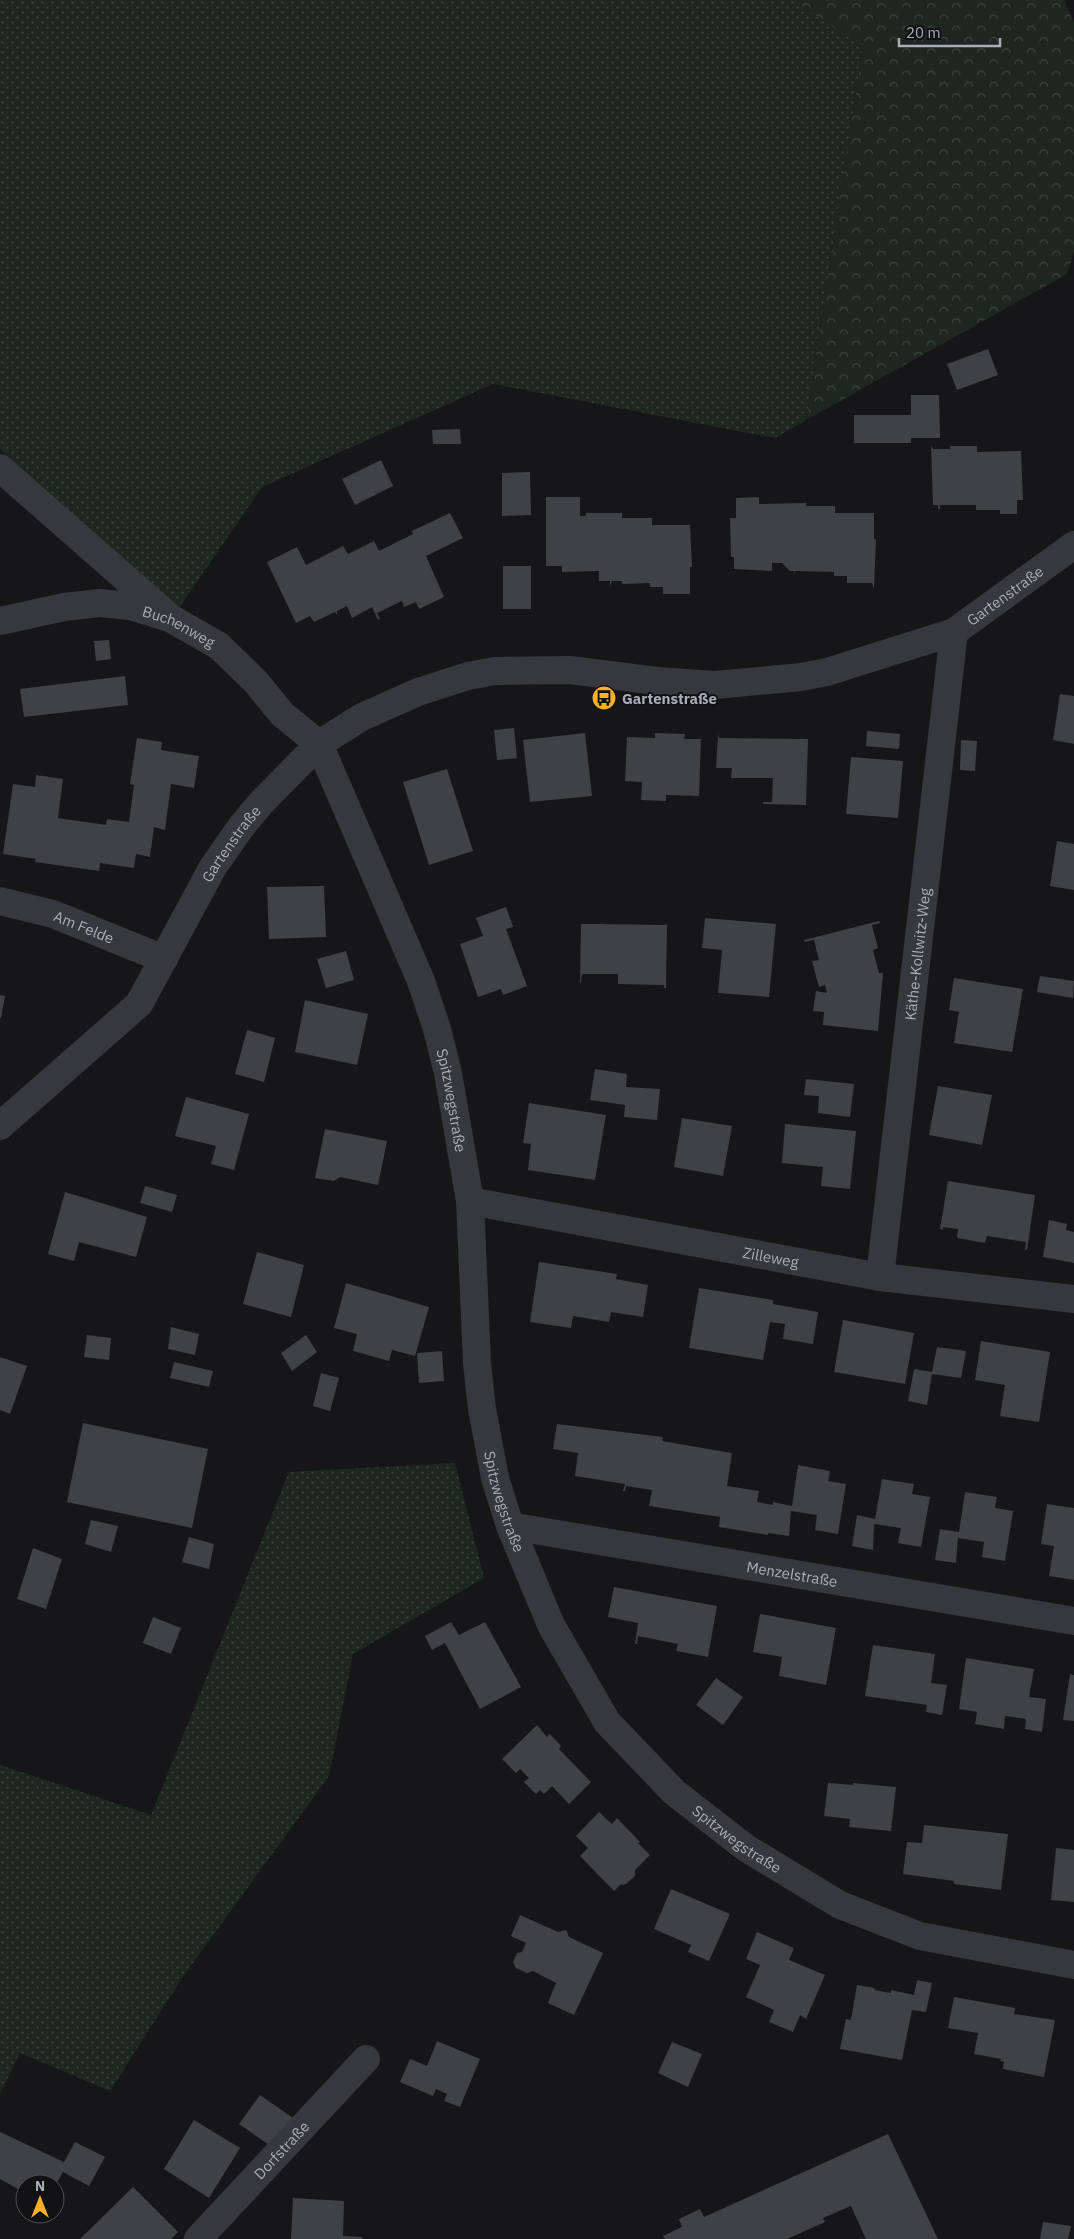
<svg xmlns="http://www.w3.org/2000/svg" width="1074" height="2239" font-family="'IBM Plex Sans',sans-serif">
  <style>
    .grass { fill: url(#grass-dots) }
    .forest { fill: url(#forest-crowns) }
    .building { fill: #404145 }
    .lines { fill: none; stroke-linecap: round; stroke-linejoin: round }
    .minor { stroke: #37383d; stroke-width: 28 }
    .labels { text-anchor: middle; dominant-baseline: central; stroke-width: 4; stroke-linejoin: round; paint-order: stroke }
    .street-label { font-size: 15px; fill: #a7adb9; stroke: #111113 }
    .poi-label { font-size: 15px; font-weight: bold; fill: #a7adb9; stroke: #111113; text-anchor: start }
  </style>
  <defs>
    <pattern id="grass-dots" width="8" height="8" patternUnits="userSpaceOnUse" patternTransform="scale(1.25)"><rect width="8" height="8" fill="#1e271f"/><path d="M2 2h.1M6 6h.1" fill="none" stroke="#3c443d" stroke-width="1.8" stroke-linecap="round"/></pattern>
    <pattern id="forest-crowns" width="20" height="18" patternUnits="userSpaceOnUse" patternTransform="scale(1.25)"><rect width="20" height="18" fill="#1e271f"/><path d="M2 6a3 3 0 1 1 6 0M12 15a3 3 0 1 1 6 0" fill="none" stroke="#3c443d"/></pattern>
  </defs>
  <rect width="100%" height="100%" fill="#161618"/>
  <g class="grass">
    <path d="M0,0H793L863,46L806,420L775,438L493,384L262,487L179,608L0,449Z"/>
    <path d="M455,1463L484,1578L353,1654L329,1776L182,1978L110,2091L20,2053L0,2094V1765L151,1815L289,1472Z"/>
  </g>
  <path class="forest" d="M793,0H1064L1074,23V251L1067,274L806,420L863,47Z"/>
  <g class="building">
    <path d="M988,349L998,375L957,390L947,364Z"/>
    <path d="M911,395H939L940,438H911V443H854V415H911Z"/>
    <path d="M460,429L461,444H433L432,430Z"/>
    <path d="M931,445L933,449H950V446H977V452L1021,451L1023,500H1017V514H1000V510H976V505H940V509H938V505H933Z"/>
    <path d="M381,460L393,486L355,505L342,479Z"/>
    <path d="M530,472L531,515L502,516V473Z"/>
    <path d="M546,497H580V516H586V513H622V518H652V525H690L692,567H690V594H663V587H650V583L622,584V581H612L610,586V581H599V571L562,572V566H546Z"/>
    <path d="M759,497V504L806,503V506H835V513H874V539H876L874,588L872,583H847V576H834V572L795,571L794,575V571H790L782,563H772V571L734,569V557H731L730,518H736V498Z"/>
    <path d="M450,513L463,538L426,556L444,597L419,609L416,602L404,607L402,601L377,613L380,619L378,620L372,607L352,618L347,606L337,611V615L335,612L314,622L310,616L296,623L267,562L297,547L306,565L343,546L348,554L374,541L379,551L413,534L412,531Z"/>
    <rect x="503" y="566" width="28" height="43"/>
    <path d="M109,640L111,659L96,661L94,641Z"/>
    <path d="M125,676L128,705L24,717L20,689Z"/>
    <path d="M1060,694L1074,696V744L1053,740Z"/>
    <path d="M514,728L517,758L497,760L494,730Z"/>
    <path d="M867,731L900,734L899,749L866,746Z"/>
    <path d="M585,733L592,796L530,802L523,740Z"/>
    <path d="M655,733L685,734L684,739H701L699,796L666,795V801L641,800L642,782L625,781L627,737L655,738Z"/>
    <path d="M718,734L719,738L808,739L806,805L763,804V802H772L773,778H731L732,768H716Z"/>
    <path d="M137,738L162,742L161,750L199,756L194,788L171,784L165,830L154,827L150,857L136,854L134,868L100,863L99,871L35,862L36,859L3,854L13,784L35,787L36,775L63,779L58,818L106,825L107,819L129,822L134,785L130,784Z"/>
    <path d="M961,740L977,741L975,771L960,770Z"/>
    <path d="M851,757L903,761L898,818L846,814Z"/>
    <path d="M447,769L473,851L429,865L403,782Z"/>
    <path d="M1057,841L1074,844V890L1050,886Z"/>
    <path d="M324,886L326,937L269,939L267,887Z"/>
    <path d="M506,907L513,927L506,929L527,986L503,995L501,989L478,997L460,944L483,936L476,918Z"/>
    <path d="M705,918L776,924L769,997L718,993L722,950L702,948Z"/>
    <path d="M879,921L880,923L872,925L878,948L873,950L879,973H883L878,1031L823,1025L824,1012L813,1011L816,991L827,993L825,985L819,987L812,961L819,960L814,940L805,942L804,940Z"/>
    <path d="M601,922L602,924L665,925L667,924L666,988H664V985L618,984V974H582L581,983H580L581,924H601Z"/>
    <path d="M346,951L354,980L326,988L317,959Z"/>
    <path d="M1040,976L1074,981L1073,998L1037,992Z"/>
    <path d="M954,978L1023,989L1012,1052L954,1043L959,1012L949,1010Z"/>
    <path d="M0,995L5,996L1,1018H0Z"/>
    <path d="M305,1000L368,1014L357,1065L295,1052Z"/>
    <path d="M247,1030L275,1038L264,1082L235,1074Z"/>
    <path d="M595,1069L627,1074L626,1087L660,1089L657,1120L624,1117L625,1105L590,1100Z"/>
    <path d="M806,1079L854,1084L850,1117L818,1113L819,1096L804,1095Z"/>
    <path d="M938,1086L992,1095L982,1145L929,1135Z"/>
    <path d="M186,1097L249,1114L234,1170L211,1164L216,1146L175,1136Z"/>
    <path d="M529,1103L606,1115L595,1180L528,1170L531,1144L523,1143Z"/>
    <path d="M682,1118L732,1126L723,1176L674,1167Z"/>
    <path d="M785,1124L856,1131L850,1189L821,1186L823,1167L782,1163Z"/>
    <path d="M325,1129L387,1141L378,1185L340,1177L334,1181L315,1178Z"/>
    <path d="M948,1181L1035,1195L1027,1250H1025L1026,1242L987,1236L985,1243L957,1238L958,1229L943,1227V1230L940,1229Z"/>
    <path d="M145,1186L177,1195L172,1212L140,1203Z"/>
    <path d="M65,1192L147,1217L136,1257L79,1242L74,1261L48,1254Z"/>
    <path d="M1049,1220L1067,1224L1066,1230L1074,1232V1263L1043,1257Z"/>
    <path d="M257,1252L304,1265L291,1317L243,1304Z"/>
    <path d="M539,1262L617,1274L616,1279L648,1285L643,1317L611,1312L609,1322L573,1316L571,1328L530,1322Z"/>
    <path d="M346,1283L429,1307L415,1356L392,1350L389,1361L353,1351L357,1334L334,1328Z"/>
    <path d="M699,1288L773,1300V1304L818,1312L813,1344L783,1339L785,1324L770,1322L763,1360L689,1348Z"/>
    <path d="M843,1320L914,1333L905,1384L834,1372Z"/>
    <path d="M171,1327L199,1334L195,1355L168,1349Z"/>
    <path d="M87,1335L111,1338L109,1360L84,1357Z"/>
    <path d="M306,1335L317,1352L292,1371L281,1353Z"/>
    <path d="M981,1341L1050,1352L1039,1422L1000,1416L1005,1385L975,1380Z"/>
    <path d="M937,1347L966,1351L961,1378L932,1374L927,1405L908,1401L914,1369L932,1372Z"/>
    <path d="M442,1351L444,1381L419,1383L417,1353Z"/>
    <path d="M0,1357L27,1366L10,1414L0,1410Z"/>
    <path d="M174,1362L213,1371L209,1387L170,1378Z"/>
    <path d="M321,1373L339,1378L330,1411L313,1406Z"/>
    <path d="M83,1423L208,1449L192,1528L67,1502Z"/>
    <path d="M557,1424L663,1437L662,1441L732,1453L727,1486L759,1491L757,1502L773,1505V1502L792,1506L798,1465L830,1471L828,1481L846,1484L838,1534L815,1530L817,1515L791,1511L789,1536L768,1533V1535L719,1527L720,1517L649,1506L652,1490L626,1486L625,1491H623L625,1484L575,1476L578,1453L553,1449Z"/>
    <path d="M882,1479L914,1484L912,1494L930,1497L921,1547L898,1543L901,1528L874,1524L873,1550L852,1546L857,1515L875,1519Z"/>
    <path d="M965,1492L997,1497L995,1508L1013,1511L1005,1561L982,1557L984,1542L958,1538L956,1563L935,1560L940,1529L959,1532Z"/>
    <path d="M1047,1504L1074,1508V1580L1049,1576L1054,1546L1041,1544Z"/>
    <path d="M91,1520L118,1526L111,1552L85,1544Z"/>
    <path d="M189,1537L214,1544L209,1569L182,1562Z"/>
    <path d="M33,1548L62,1559L46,1609L17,1599Z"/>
    <path d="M614,1587L717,1606L708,1657L676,1651L678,1644L638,1636L637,1644H635L638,1623L608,1617Z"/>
    <path d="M760,1614L836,1628L826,1685L779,1676L782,1657L753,1652Z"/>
    <path d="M153,1617L181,1628L171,1654L143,1643Z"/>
    <path d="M451,1622L459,1635L485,1622L521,1687L480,1709L445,1643L432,1650L425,1636Z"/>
    <path d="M873,1645L935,1654L931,1683L947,1685L942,1715L926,1712L927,1705L865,1696Z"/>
    <path d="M966,1658L1034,1669L1029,1697L1046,1699L1042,1732L1025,1729L1026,1719L1005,1716L1004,1729L975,1724L977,1712L959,1709Z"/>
    <path d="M1070,1674L1074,1675V1721L1063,1720Z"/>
    <path d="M716,1678L743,1697L723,1725L696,1705Z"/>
    <path d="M537,1725L547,1737L550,1734L561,1746L559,1749L591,1782L569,1804L552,1786L544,1794L540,1790L536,1794L524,1782L529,1778L520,1769L516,1773L502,1759Z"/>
    <path d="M828,1783L853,1785V1783L896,1787L891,1831L849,1827L850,1819L824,1816Z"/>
    <path d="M599,1812L612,1824L617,1818L640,1842L638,1843L650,1855L635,1870V1876L626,1884L620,1885L614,1891L580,1856L588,1848L576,1836Z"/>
    <path d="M924,1825L1008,1834L1001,1890L954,1884V1881L903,1874L907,1842L922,1843Z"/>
    <path d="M1056,1848L1074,1850V1902L1051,1900Z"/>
    <path d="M671,1889L730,1914L709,1961L688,1952L691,1945L654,1929Z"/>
    <path d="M520,1915L558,1932L566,1930L569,1937L603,1953L574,2015L548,2003L556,1983L533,1971L527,1973L516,1968L513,1962L517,1953L522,1952L526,1943L511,1936Z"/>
    <path d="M757,1932L794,1948L789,1960L825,1975L806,2019L800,2015L793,2032L769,2022L774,2010L746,1997L760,1965L746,1959Z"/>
    <path d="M917,1980L932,1983L926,2012L912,2010L902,2060L840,2049L846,2019L851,2020L857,1985L875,1988L874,1990L891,1993V1990L914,1995Z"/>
    <path d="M954,1997L1015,2008L1014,2014L1055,2020L1044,2077L1003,2069L1004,2062L1000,2061L1001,2059L974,2054L978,2033L948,2028Z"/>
    <path d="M437,2041L480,2059L460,2107L444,2101L447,2094L436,2089L433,2096L400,2082L410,2059L427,2066Z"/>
    <path d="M672,2042L702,2054L688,2087L658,2073Z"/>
    <path d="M260,2095L293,2118L272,2147L239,2124Z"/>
    <path d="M194,2120L240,2148L209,2198L164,2169Z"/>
    <path d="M0,2132L64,2162L75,2142L105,2157L89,2186L63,2172L56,2184H25V2193L0,2179Z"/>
    <path d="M888,2134L938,2239H866L851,2206L823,2218L825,2222L787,2239H665L663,2236L682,2227L679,2219L700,2209L704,2217Z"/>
    <path d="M133,2187L178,2232L171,2239H80Z"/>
    <path d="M293,2198L344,2201L343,2236L362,2237V2239H291Z"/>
    <path d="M1043,2222L1071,2226L1068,2239H1040Z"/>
  </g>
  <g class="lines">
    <g class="minor">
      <path d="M0,468L165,613"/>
      <path id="s1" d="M0,621L64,607L100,603L130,606L172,619L219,646L256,682L282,714L319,744L421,981L437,1029L448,1073L470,1201L477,1363L482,1409L495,1478L510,1526L551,1625L607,1722L674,1792L746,1848L840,1905L920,1936L1074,1965"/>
      <path id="s2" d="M0,901L53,914L164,959"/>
      <path id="s3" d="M0,1126L139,1004L213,867L241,827L260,804L319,744L362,717L418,692L468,676L495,671L570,670L657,681L715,685L801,677L827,672L954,632L1074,545"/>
      <path id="s4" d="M470,1201L880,1277L1074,1299"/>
      <path id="s5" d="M880,1277L954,632"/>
      <path id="s6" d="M510,1526L1074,1621"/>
      <path id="s7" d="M198,2239L366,2059"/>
    </g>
  </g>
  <defs>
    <symbol id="bus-disc" viewBox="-11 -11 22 22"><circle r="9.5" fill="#fdaf29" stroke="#111113"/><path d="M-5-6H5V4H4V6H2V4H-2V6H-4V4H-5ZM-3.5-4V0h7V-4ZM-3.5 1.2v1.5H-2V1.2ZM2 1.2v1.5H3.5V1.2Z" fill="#111"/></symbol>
  </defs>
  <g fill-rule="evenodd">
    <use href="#bus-disc" x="590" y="684" width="28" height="28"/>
  </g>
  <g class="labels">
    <g class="street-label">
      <text stroke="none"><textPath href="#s3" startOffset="1225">Gartenstraße</textPath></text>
      <text stroke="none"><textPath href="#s1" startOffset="185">Buchenweg</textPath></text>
      <text stroke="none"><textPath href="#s3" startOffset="370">Gartenstraße</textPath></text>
      <text stroke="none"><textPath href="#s2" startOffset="88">Am Felde</textPath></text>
      <text stroke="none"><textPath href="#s5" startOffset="325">Käthe-Kollwitz-Weg</textPath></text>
      <text stroke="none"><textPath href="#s1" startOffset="752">Spitzwegstraße</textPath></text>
      <text stroke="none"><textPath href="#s4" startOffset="306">Zilleweg</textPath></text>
      <text stroke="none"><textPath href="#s1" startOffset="1158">Spitzwegstraße</textPath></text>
      <text stroke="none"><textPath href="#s6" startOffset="286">Menzelstraße</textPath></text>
      <text stroke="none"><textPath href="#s1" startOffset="1578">Spitzwegstraße</textPath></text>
      <text stroke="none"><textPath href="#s7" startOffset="122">Dorfstraße</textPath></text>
    </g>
    <g class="poi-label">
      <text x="622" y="698">Gartenstraße</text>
    </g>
  </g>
  <g transform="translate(40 2199)"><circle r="24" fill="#111113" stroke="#4d4f55"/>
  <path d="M0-4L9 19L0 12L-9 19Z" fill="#fdaf29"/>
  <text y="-8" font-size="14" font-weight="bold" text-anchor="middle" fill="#a7adb9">N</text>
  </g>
  <path d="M899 38v8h101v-8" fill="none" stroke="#a7adb9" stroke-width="2.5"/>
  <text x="906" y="38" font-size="15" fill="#a7adb9" stroke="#111113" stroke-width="4" paint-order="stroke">20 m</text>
</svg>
